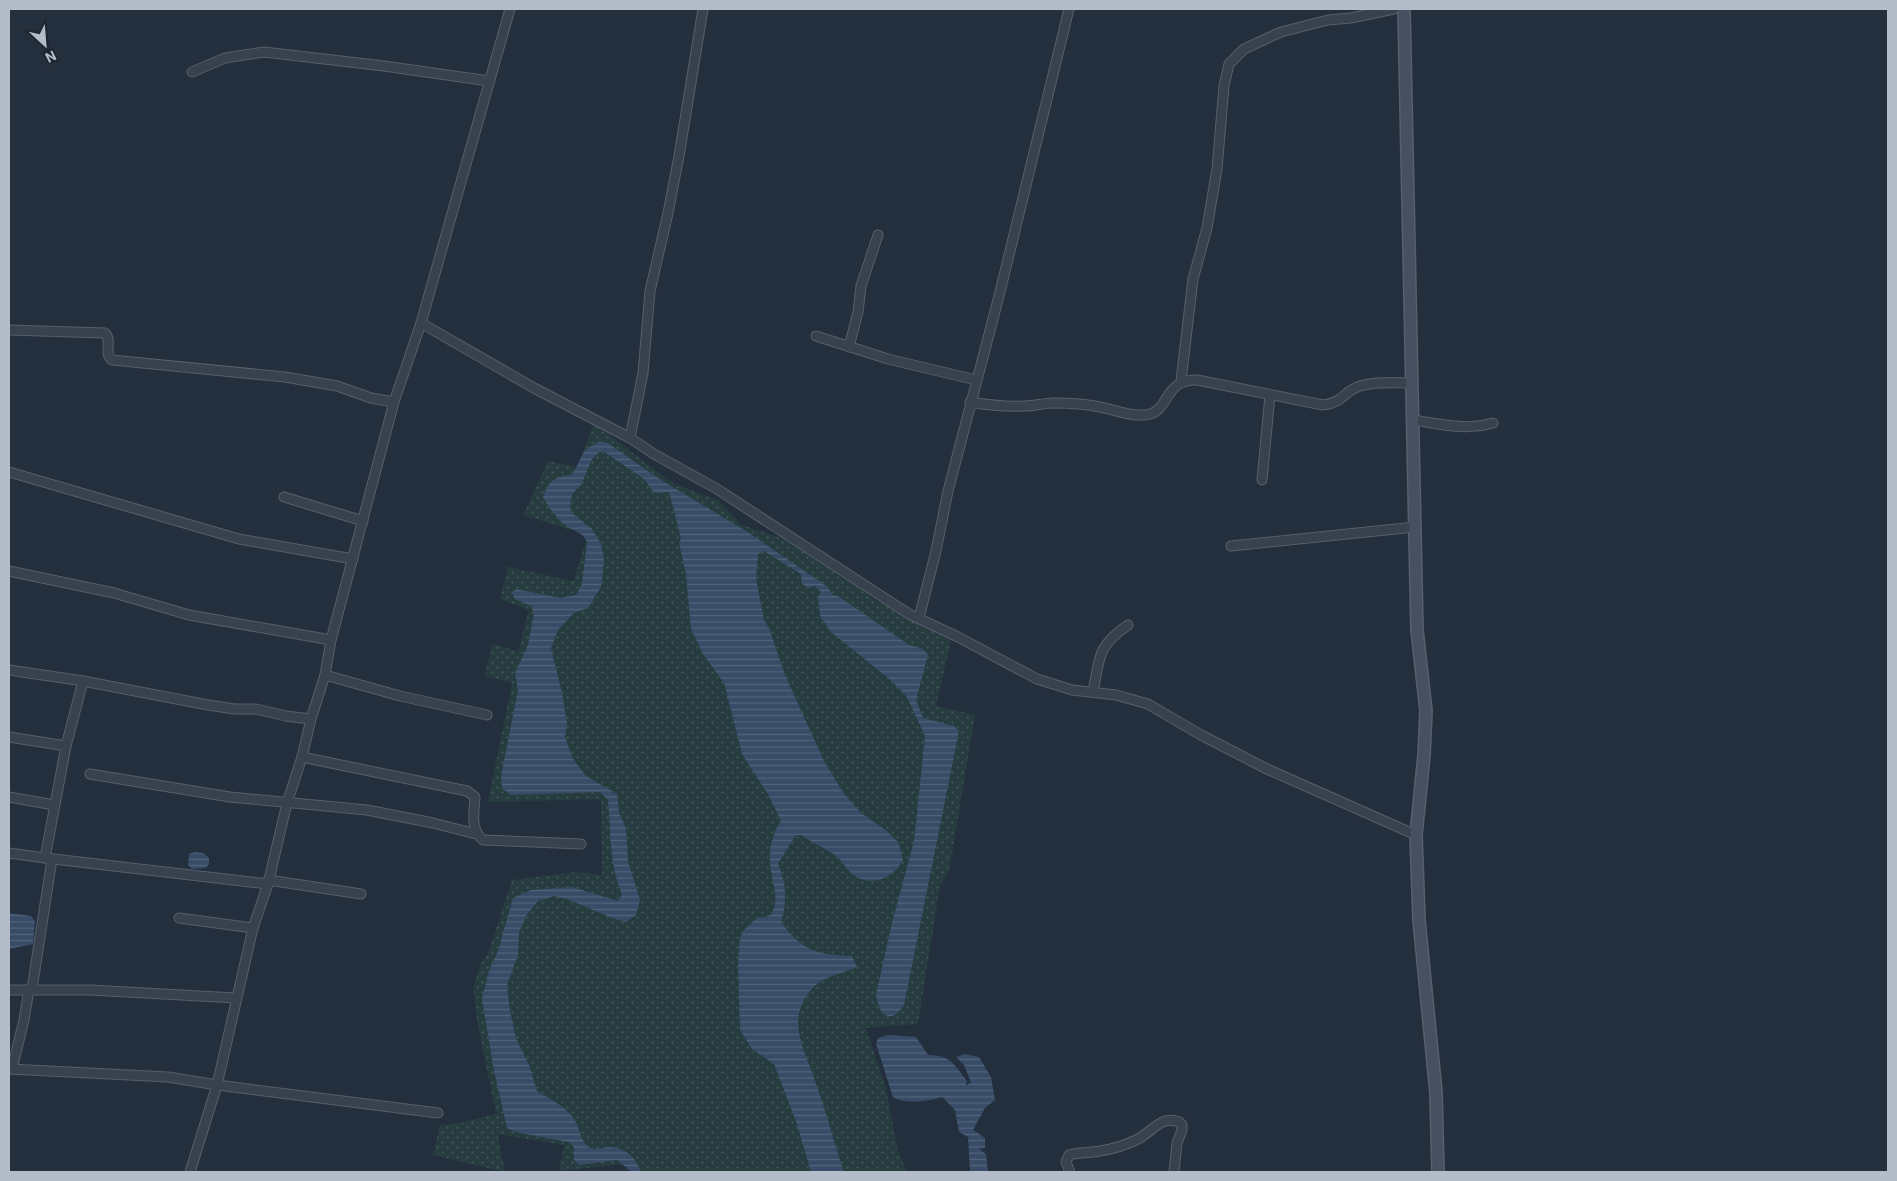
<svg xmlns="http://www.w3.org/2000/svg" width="1897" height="1181" font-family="Roboto,sans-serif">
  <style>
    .grass { fill: url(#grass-dots) }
    .water { fill: url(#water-rules) }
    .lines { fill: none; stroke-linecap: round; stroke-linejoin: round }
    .street-casing { stroke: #565f6c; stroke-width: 11 }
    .secondary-casing { stroke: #565f6c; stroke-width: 14 }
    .street { stroke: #38414e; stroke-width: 9 }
    .secondary { stroke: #465061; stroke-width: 11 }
  </style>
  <defs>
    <pattern id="grass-dots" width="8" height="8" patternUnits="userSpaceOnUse" patternTransform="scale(1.25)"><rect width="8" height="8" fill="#263c3f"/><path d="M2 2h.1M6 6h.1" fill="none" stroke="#435659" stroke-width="1.8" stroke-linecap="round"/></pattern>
    <pattern id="water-rules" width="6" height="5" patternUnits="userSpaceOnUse" patternTransform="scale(1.25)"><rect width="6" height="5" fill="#394c67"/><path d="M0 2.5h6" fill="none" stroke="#53647b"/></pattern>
  </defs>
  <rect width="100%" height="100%" fill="#242f3e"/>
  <path class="grass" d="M594,423L671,482L719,501L742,525L827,553L869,596L951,641L936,706L975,715L949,872L940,885L918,1024L866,1028L886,1089L898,1151L907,1172H628L626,1164L559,1171L564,1145L498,1134L505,1172L433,1155L440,1125L460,1123L496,1114L477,1020L473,989L481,962L488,954L512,880L576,872L602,875L601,799L488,802L512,683L485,676L492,644L518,651L529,610L500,599L508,567L573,581L588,535L523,515L548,461L578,467Z"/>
  <g class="water">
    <path d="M599,441L608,443L656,477L746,531L828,587L832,595L838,596L909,645L923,649L928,655L916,700L923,718L954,726L959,731L904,1005C890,1027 878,1013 876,994L893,919L914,841L925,736L906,695L888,678L831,632L820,616L818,597L821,592L815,586L809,588L802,584L801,574L764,551L758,554L756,579L764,620L769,628L785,675L824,761L844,794L861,813L887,831L899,843L903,860C894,876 876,887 857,877C848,873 843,861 835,855C824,848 812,842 801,835L795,836L778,864C787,885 787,901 781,922C802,951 817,955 852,956L857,967C838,976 825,974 810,991C803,1000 798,1011 798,1022C798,1042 809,1062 815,1081C826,1111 834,1142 844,1172H811L797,1124L774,1064L752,1049L740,1030L738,962L740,938L745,929L756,919L771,915C780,898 773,888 771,870C768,852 771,836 781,821L769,796L742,754L724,683L703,654L691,629L686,574L679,543L681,539L670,495L668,492L656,493L653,491L644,479L603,451L598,453L592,459L581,485L572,494L570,507L572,513L592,529L601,544L604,560L601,587L588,608L574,613L558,630L551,648L562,693L567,723L565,737L573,759L586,776L617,794L619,812L626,829L628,861L640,900L636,915L626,922L612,918L567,899L554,896L538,901L526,916L519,933L518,955L507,985L510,1011L516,1038L529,1065L537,1091C549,1099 566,1106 574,1119C580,1127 580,1143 591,1148C596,1150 602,1148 607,1147C624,1146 636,1157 641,1172H632L617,1160L579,1165L574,1160V1147L569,1142L515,1132L507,1128L494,1071L482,999L489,971L498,951L513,898L531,890L572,887L618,901L622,894C609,864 611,832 608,800L600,792L511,795L502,788L501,776L518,690L515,673L528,645L534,613L531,606L515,599L512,593L516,589L560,598L576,595L582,584L587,542C583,532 573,531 565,525C555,516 549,508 543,497C550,478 555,478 573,474L584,451Z"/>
    <path d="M195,852L203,853L209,858V864L206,868L192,869L188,865L189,854Z"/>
    <path d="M9,913L31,916L35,921L33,944L9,949Z"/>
    <path d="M889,1035L916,1037L928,1055C950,1055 954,1064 967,1081L966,1086L971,1082L964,1065L956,1057L965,1054L979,1057L991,1077L995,1100L985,1108L973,1130L985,1138V1148L979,1149L986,1154L988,1172H970L968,1137L959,1132L955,1110L942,1097C928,1101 906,1105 893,1097L876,1044L878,1038Z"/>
  </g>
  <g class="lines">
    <defs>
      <g id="street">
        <path d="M192,72L225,58L264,52L384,66L489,81"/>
        <path d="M421,323L534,388L630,438L654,454L717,489L909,614L958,637L1037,679L1072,690L1116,695L1148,704L1201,735L1267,769L1416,835"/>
        <path d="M9,330L105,333C113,341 103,353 112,360L285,377L337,386L371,398L394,402"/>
        <path d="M816,336L888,359L976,380"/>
        <path d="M849,347L858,312L861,286L878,235"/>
        <path d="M1181,381L1193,279L1207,228L1217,169L1224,86L1229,64L1244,49L1281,32L1328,20L1351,18L1394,9"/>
        <path d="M970,402C988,405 1006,407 1024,406C1034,406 1044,403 1054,403C1069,403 1086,404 1100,407C1116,410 1134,418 1150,414C1169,409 1165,379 1197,380L1323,405C1341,404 1344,391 1360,386C1376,381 1395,383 1411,383"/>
        <path d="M1412,420C1442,424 1464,431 1493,423"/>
        <path d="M630,438L643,373L650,291L668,213L679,156L703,9"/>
        <path d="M9,472L239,539L353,559"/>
        <path d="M1262,480L1270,395"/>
        <path d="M284,497L363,521"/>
        <path d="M1231,546L1415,527"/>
        <path d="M9,571L114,593L189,615L331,640"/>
        <path d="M919,618L936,551L948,491L999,296L1069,9"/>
        <path d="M9,670L83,681L208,705L234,709H256L286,716L311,719"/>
        <path d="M325,675L400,696L487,715"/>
        <path d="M1093,692C1100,658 1096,647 1128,625"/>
        <path d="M9,737L66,746"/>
        <path d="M302,757L467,791L475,797C474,813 470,829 483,840L581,844"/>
        <path d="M90,774L230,797L367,810L433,823L476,834"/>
        <path d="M9,797L54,805"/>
        <path d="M9,853L45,858L66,746L83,681"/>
        <path d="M45,858L268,884"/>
        <path d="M268,880L361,894"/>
        <path d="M179,918L253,928"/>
        <path d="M32,989L52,859"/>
        <path d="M9,990H90L236,998"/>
        <path d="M9,1069L168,1077L217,1085L438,1113"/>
        <path d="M12,1069L24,1020L29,989"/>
        <path d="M190,1172L217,1085L253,928L268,884L287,803L302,757L311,719L325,675L331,640L394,402L421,323L510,9"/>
        <path d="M1070,1172L1066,1162L1069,1155C1079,1152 1090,1153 1100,1151C1113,1149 1126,1145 1138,1139C1152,1132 1161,1115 1179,1122L1182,1125V1130L1177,1143L1174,1172"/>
      </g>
      <path id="secondary" d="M1404,9L1417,630L1426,711L1424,755L1416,835L1419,920L1436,1093L1438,1172"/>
    </defs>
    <use href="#street" class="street-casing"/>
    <use href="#secondary" class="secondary-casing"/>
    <use href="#street" class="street"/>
    <use href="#secondary" class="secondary"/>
  </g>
  <rect width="1897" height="1181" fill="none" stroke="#b4bcc9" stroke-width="20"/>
  <g transform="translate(45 45) rotate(154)" stroke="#1d2633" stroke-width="4" paint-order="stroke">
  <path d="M0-4L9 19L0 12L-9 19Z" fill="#b4bcc9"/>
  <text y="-8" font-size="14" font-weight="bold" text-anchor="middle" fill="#b4bcc9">N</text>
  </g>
</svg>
